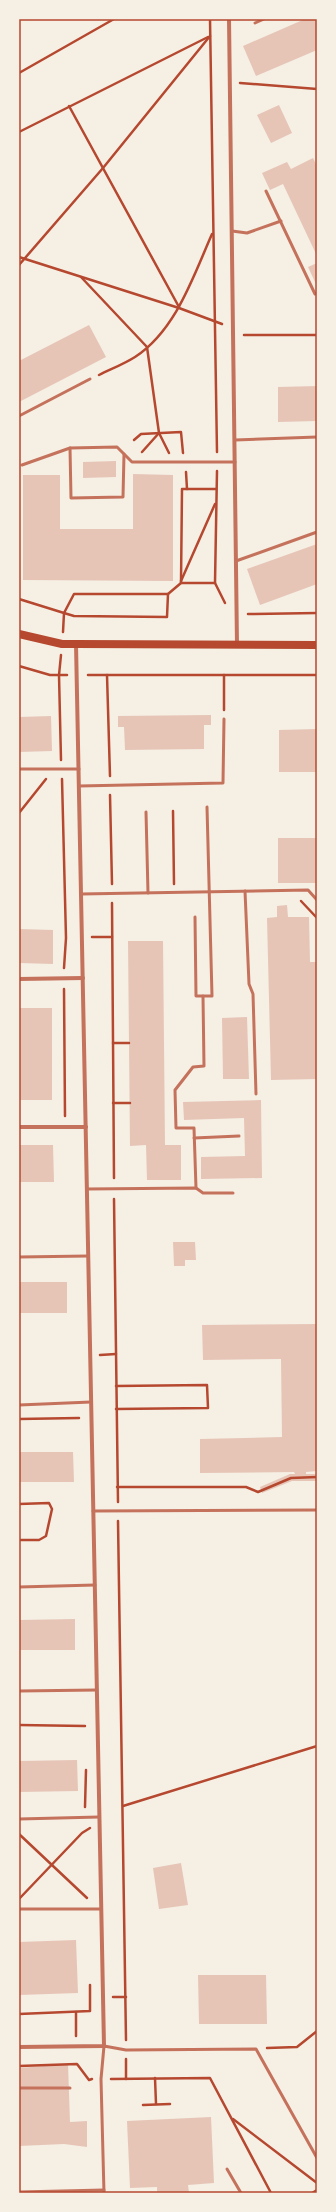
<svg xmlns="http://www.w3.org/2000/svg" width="336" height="2212" font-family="'IBM Plex Sans',sans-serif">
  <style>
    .building { fill: #e6c5b7 }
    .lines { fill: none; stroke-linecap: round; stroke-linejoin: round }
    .path { stroke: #b5482f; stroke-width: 2.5 }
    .service { stroke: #c5725c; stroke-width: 3 }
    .minor { stroke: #c5725c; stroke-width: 4 }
    .secondary { stroke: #b5482f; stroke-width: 8 }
    .neatline { fill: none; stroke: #b5482f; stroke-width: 1.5 }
  </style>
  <rect width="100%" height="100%" fill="#f6efe4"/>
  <g class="building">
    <path d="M305,19H317V50L256,76L243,46Z"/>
    <path d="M279,105L292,133L271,143L257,115Z"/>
    <path d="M313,158L317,166V256L283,184L270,190L262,173L287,162L291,169Z"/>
    <path d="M317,263V284H316L308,267Z"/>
    <path d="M89,325L106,357L19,402V361Z"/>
    <path d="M317,386V421L278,422V387Z"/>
    <path d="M116,461V477L83,478V462Z"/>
    <path d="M133,474L173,475V581L23,580V475H60V529H133Z"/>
    <path d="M317,544V584L260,605L247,569Z"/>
    <path d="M211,715V725H204V749L125,750L124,727H118V716Z"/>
    <path d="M51,716L52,751L19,752V717Z"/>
    <path d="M317,729V772H279V730Z"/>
    <rect x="278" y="838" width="39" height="45"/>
    <path d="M287,905L288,917H309L310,962H317V1079L271,1080L267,918L277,917V906Z"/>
    <path d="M19,929L53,930V964L19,963Z"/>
    <path d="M128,941H163L165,1145H181V1180H147L146,1145L130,1146Z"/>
    <rect x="19" y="1008" width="33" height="92"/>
    <path d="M247,1017L249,1079H223L222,1018Z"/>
    <path d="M261,1100L262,1178L201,1179V1157L245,1156L244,1118L184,1120L183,1102Z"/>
    <path d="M19,1145H53L54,1182H19Z"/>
    <path d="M173,1242H195L196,1260H185V1266H174Z"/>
    <rect x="19" y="1282" width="48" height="31"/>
    <path d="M317,1324V1471L306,1472V1474H317V1481H292L262,1493L260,1487L290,1474H295L294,1472L200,1473V1439L282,1437L281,1359L203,1360L202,1325Z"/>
    <path d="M19,1452H73L74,1482H19Z"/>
    <path d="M75,1619V1650H19V1620Z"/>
    <path d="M77,1760L78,1791L19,1792V1761Z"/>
    <path d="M181,1863L188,1905L159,1909L153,1868Z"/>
    <path d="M76,1940L78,1993L19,1995V1942Z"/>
    <path d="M198,1975H266L267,2024H199Z"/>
    <path d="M68,2064L70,2122L87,2121V2147L64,2144L19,2146V2068Z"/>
    <path d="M211,2117L214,2183L188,2185L189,2193H157V2187L130,2188L127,2121Z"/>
  </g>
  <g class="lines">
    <g class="path">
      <path d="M210,19L217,452"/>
      <path d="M19,73L114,19"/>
      <path d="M240,83L317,89"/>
      <path d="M69,106L179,307"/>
      <path d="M19,132L208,37"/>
      <path d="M19,257L179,308L222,324"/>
      <path d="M19,265L103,168L210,36"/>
      <path d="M81,277L147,347L159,433L169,453"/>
      <path d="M244,335H317"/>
      <path d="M99,375C111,369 124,364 135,357C176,330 193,277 212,234"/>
      <path d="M134,440L141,434L181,432L183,453"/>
      <path d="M142,452L159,433"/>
      <path d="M186,472L187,489"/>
      <path d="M181,581L215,504"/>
      <path d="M181,583L182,489H216"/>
      <path d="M215,583L217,471"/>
      <path d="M19,599L64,613L74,594H168L181,583H215L225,603"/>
      <path d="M248,614L317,613"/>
      <path d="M63,632L64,613L74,616L167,617L168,594"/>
      <path d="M61,655L59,675L61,760"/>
      <path d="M19,666L50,675H67"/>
      <path d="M88,675H317"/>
      <path d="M107,675L110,776"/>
      <path d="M224,675V710"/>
      <path d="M62,779L66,938L64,968"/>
      <path d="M110,795L112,884"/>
      <path d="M173,811L174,884"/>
      <path d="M19,813L46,779"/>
      <path d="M301,901L317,918"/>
      <path d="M112,903L114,1178"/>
      <path d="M92,937H112"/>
      <path d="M64,989L65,1116"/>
      <path d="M113,1043H129"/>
      <path d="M113,1103H130"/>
      <path d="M114,1199L118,1502"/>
      <path d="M100,1355L116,1354"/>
      <path d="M116,1386L207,1385L208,1408L116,1409"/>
      <path d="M19,1419L79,1418"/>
      <path d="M117,1487H246L258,1492L291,1478L317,1477"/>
      <path d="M19,1504L49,1503L52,1509L46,1536L39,1540H19"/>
      <path d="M118,1521L126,2040"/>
      <path d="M19,1725L85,1726"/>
      <path d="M123,1806L317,1746"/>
      <path d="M85,1807L86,1770"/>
      <path d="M19,1834L87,1898"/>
      <path d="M19,1899L82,1833L90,1828"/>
      <path d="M113,1997H126"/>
      <path d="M76,2012V2036"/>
      <path d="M19,2014L90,2011V1985"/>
      <path d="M267,2048L297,2047L317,2031"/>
      <path d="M126,2059V2079"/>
      <path d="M19,2066L77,2064L89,2080L92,2079"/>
      <path d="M155,2078L156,2104"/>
      <path d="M111,2079L210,2078L271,2193"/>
      <path d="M143,2105L170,2104"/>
      <path d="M233,2119L317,2183"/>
      <path d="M312,2193L317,2190"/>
    </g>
    <g class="service">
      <path d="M255,23L264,19"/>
      <path d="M266,191L315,294"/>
      <path d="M232,231L247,233L281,221"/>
      <path d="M19,416L90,379"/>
      <path d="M235,440L317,437"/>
      <path d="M70,448L71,498L123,497L124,454"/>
      <path d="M22,465L70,448L117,447L132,462H235"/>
      <path d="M236,561L317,532"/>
      <path d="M19,769H79"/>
      <path d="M79,786L223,783L224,719"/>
      <path d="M146,812L148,893"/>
      <path d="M245,891L249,984L253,994L256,1094"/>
      <path d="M81,894L308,890L317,900"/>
      <path d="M195,917L196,996H203"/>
      <path d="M194,1138L239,1136"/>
      <path d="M196,1188L194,1128H176L175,1090L193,1067L204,1066L203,996H212L207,807"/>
      <path d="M87,1189L196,1188L203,1193H233"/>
      <path d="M19,1257L88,1256"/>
      <path d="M19,1405L91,1402"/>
      <path d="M93,1511L317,1510"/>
      <path d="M19,1587L95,1585"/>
      <path d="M19,1691L97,1690"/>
      <path d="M19,1819L99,1817"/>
      <path d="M19,1909H101"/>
      <path d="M19,2088H70"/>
      <path d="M227,2169L241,2193"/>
      <path d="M19,2192L104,2190"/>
      <path d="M104,2193L101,2079L104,2046L126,2050L256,2049L317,2158"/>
    </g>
    <g class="minor">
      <path d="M229,19L237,645"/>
      <path d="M19,979L83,978"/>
      <path d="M19,1127H86"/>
      <path d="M19,2047L104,2046L76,644"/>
    </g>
    <path class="secondary" d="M19,634L62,644H76L317,645"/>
  </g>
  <rect width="336" height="2212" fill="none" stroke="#f6efe4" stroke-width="40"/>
  <rect x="20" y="20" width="296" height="2172" class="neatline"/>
</svg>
